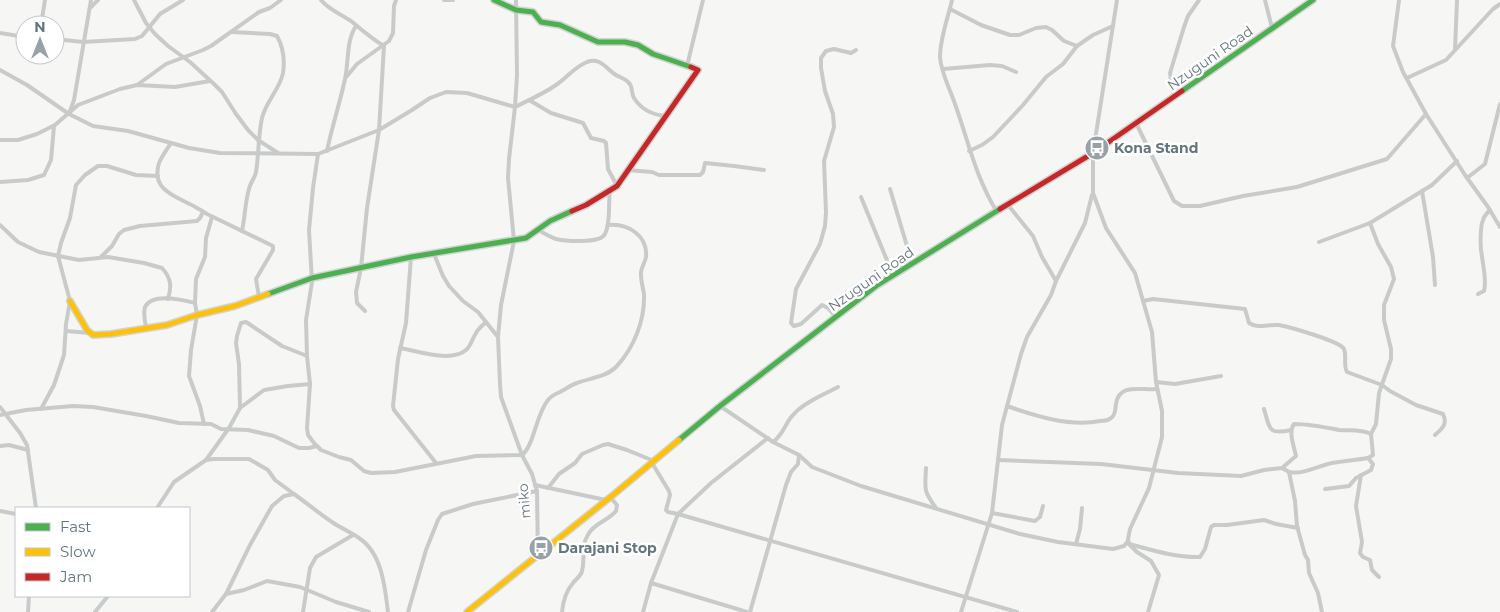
<svg xmlns="http://www.w3.org/2000/svg" width="1500" height="612" font-family="Montserrat,sans-serif">
  <style>
    .lines { fill: none; stroke-linecap: round; stroke-linejoin: round }
    .fast-casing { stroke: #d2d3d3; stroke-width: 8 }
    .slow-casing { stroke: #d2d3d3; stroke-width: 8 }
    .jam-casing { stroke: #d2d3d3; stroke-width: 8 }
    .street { stroke: #c9caca; stroke-width: 4 }
    .fast { stroke: #4caf50; stroke-width: 5 }
    .slow { stroke: #ffc107; stroke-width: 5 }
    .jam { stroke: #c62828; stroke-width: 5 }
    .labels { text-anchor: middle; dominant-baseline: central; stroke-width: 5; stroke-linejoin: round; paint-order: stroke }
    .street-label { font-size: 14px; fill: #64757e; stroke: #fff }
    .poi-label { font-size: 14px; font-weight: bold; fill: #64757e; stroke: #fff; text-anchor: start }
  </style>
  <rect width="100%" height="100%" fill="#f6f6f5"/>
  <g class="lines">
    <defs>
      <g id="fast">
        <path d="M494,0L516,10L533,12L541,22L560,25L598,42H625L638,45L653,54L691,67"/>
        <path d="M1182,91L1313,0"/>
        <path d="M268,294L312,278L411,257L526,238L550,221L572,211"/>
        <path d="M679,440L720,406L876,286L1000,209"/>
      </g>
      <g id="slow">
        <path d="M70,301L87,330L93,335L111,334L167,325L197,315L235,306L268,294"/>
        <path d="M467,612L613,495L679,440"/>
      </g>
      <g id="jam">
        <path d="M1000,209L1093,153L1182,91"/>
        <path d="M572,211L586,205L617,186L698,70L691,67"/>
      </g>
    </defs>
    <use href="#fast" class="fast-casing"/>
    <use href="#slow" class="slow-casing"/>
    <use href="#jam" class="jam-casing"/>
    <g class="street">
      <path d="M134,0L146,23L155,34L168,46L190,62L214,84L222,92L236,114L248,130L258,140L278,153"/>
      <path d="M321,0C329,10 341,14 351,21C362,30 372,39 384,46L379,130L367,208L361,268L356,292L357,303L365,311"/>
      <path d="M444,0H453"/>
      <path d="M516,0L517,75L515,107L509,159L508,178L514,241L501,305L498,337L500,384L501,397L522,455L532,474L537,491L538,556"/>
      <path d="M952,0C948,18 940,38 940,57C941,73 950,89 955,104C969,143 975,176 997,212"/>
      <path d="M1117,0L1093,153V193L1106,228L1135,273L1152,332L1156,382L1162,411V437L1149,488L1130,529L1128,539L1129,544L1137,552L1151,561L1159,575L1148,612"/>
      <path d="M1265,0L1272,28"/>
      <path d="M1399,0L1393,46L1403,72L1426,114L1465,175L1488,207L1500,227"/>
      <path d="M91,7L98,0"/>
      <path d="M950,9L981,25L1010,35H1019L1036,28L1046,27L1052,30L1064,41L1077,46"/>
      <path d="M41,25L45,0"/>
      <path d="M232,32L270,34L277,36C283,47 285,60 283,73C280,89 266,101 262,118C258,136 259,154 256,172C255,178 250,183 249,189C245,202 245,218 242,231"/>
      <path d="M0,33L25,37"/>
      <path d="M55,39L83,42L135,39L142,36L160,14L183,0"/>
      <path d="M1455,50L1457,0"/>
      <path d="M687,66L703,0"/>
      <path d="M943,69L990,65L1002,66L1016,72"/>
      <path d="M0,70L27,85L69,114L93,126L128,131L189,148L220,153L318,154L379,130L412,110L430,98L446,92L467,93L515,107C529,100 543,94 556,85C567,78 574,67 587,62C601,57 606,69 616,75C621,78 626,79 629,83C633,87 631,93 634,98C641,109 653,115 666,116"/>
      <path d="M347,76L357,64L389,41L393,33L394,6L396,0"/>
      <path d="M1407,78L1446,60L1493,9L1500,4"/>
      <path d="M137,85L166,64L203,50L211,46L259,12L270,8L281,0"/>
      <path d="M1185,89L1171,80L1170,73L1184,27L1188,16L1199,0"/>
      <path d="M529,100L551,113L583,123L591,138L604,141L606,143L608,169L617,186"/>
      <path d="M70,111L74,100L91,0"/>
      <path d="M1136,123L1174,201L1182,206H1200L1243,196L1297,187L1387,159L1426,114"/>
      <path d="M0,140H18L37,134L55,125L78,105L120,89L137,85L175,87L210,81"/>
      <path d="M171,143C167,149 162,156 159,163C150,192 179,197 197,208C201,210 204,212 207,214L273,246V250L256,279L259,297"/>
      <path d="M327,151C332,126 340,103 345,79C349,61 346,41 356,26"/>
      <path d="M969,151L982,145L993,137L1023,105L1046,77L1063,64L1077,46L1093,35L1113,26"/>
      <path d="M318,154L313,188L309,230L312,282L306,320L307,356L310,384L307,428L308,435L314,443L321,450L339,457L351,460L364,471L371,473L395,472L476,456L522,455C534,446 536,414 548,400C551,396 555,394 560,392C566,389 571,385 577,383C590,378 606,377 616,367C634,348 645,320 644,294C643,288 641,281 641,275C640,269 645,263 646,257C648,235 627,223 608,225"/>
      <path d="M627,170L652,172L659,175H700L703,172L705,163L734,166L764,170"/>
      <path d="M1467,178L1485,164L1500,104"/>
      <path d="M0,182L28,180L44,175L51,160L54,126"/>
      <path d="M890,189L912,263"/>
      <path d="M1422,191L1433,257L1435,285"/>
      <path d="M861,197L893,275"/>
      <path d="M1008,205L1033,236L1042,257L1056,281"/>
      <path d="M0,225L18,242L39,252L79,260L108,257L144,263L162,268C171,278 172,286 168,299"/>
      <path d="M538,230C544,233 550,237 556,239C565,241 600,244 605,234C611,223 608,204 610,191"/>
      <path d="M1319,242L1370,223"/>
      <path d="M434,254L443,276L449,286L463,301L478,312L498,337"/>
      <path d="M101,257L112,246L119,234L124,230L140,226L197,221L200,218L203,212"/>
      <path d="M411,257L406,323L398,359L393,406L394,410L436,463"/>
      <path d="M1478,294L1484,291C1487,279 1483,267 1482,256C1480,247 1480,227 1483,220C1484,216 1487,213 1490,210"/>
      <path d="M1143,301L1153,299L1245,309L1249,323C1258,329 1268,324 1279,325C1289,327 1340,341 1344,349C1347,356 1343,365 1347,372L1382,385L1390,391L1416,405L1443,414C1448,424 1442,429 1435,435"/>
      <path d="M836,317L828,308L822,305L801,324L794,326L791,323L796,289L820,244L825,226L826,212L824,161L834,127L833,114L825,91L821,68V58L826,51L834,49L851,53L856,50"/>
      <path d="M146,327C145,321 143,313 145,307C152,292 183,300 195,303"/>
      <path d="M66,331L90,333"/>
      <path d="M400,348C418,351 451,363 466,350C471,346 472,339 476,333C478,329 483,325 486,322"/>
      <path d="M1156,382L1175,384L1221,376"/>
      <path d="M720,406L773,442L799,455L812,467L861,486L1020,534L1058,542L1113,549L1124,546L1128,541"/>
      <path d="M1007,406C1035,416 1070,427 1100,421C1104,421 1109,420 1111,418C1116,415 1115,409 1116,404C1119,382 1143,391 1157,389"/>
      <path d="M0,407L20,433L27,445L36,508"/>
      <path d="M240,408L264,390L288,386L310,384"/>
      <path d="M41,409L54,385L64,355L66,324L70,301L58,256L61,243L70,218L76,185L85,175L98,166H107L136,175L158,176"/>
      <path d="M1264,409C1270,429 1268,435 1291,430"/>
      <path d="M0,415L26,410L73,406L93,407L146,416L179,423L211,424L221,429L248,430L274,436L299,448H309L317,446"/>
      <path d="M204,424L200,406L189,376L191,350L197,315L195,303L196,279L205,257L206,238L212,217"/>
      <path d="M773,442C785,433 785,422 794,414C803,403 825,394 838,387"/>
      <path d="M0,446L9,445L28,450"/>
      <path d="M206,460L229,428L240,408L239,364L236,343L237,336L241,323L246,322L282,346L307,356"/>
      <path d="M998,460L1101,464L1178,473L1241,476L1264,470L1282,468L1296,456C1294,446 1288,432 1294,424C1309,424 1324,427 1339,430C1350,431 1361,429 1371,434L1376,424L1379,393L1391,359V349L1384,320V305L1394,279L1391,267L1378,244L1370,223L1432,185L1457,161"/>
      <path d="M652,463L669,491L670,495L666,510L668,512L678,514L1017,612"/>
      <path d="M926,468C925,490 923,490 936,508"/>
      <path d="M1282,468L1289,472L1295,501L1297,526L1305,555L1308,560L1309,573L1318,593L1322,612"/>
      <path d="M1289,472C1303,475 1318,466 1332,463C1344,461 1356,460 1368,458L1373,455L1371,434"/>
      <path d="M1361,475L1356,506L1362,542L1360,553L1363,557L1370,560L1372,570L1379,577"/>
      <path d="M535,485L606,500"/>
      <path d="M548,488L559,474L575,463L582,454L603,445L608,444L627,450L654,461"/>
      <path d="M1325,489L1349,486L1356,478L1371,470L1373,464L1368,458"/>
      <path d="M157,508L174,482L206,460L214,459H249L268,470L275,480L294,494"/>
      <path d="M0,511L16,514"/>
      <path d="M992,513L1035,521L1040,517L1043,506"/>
      <path d="M1076,544L1080,529L1082,508"/>
      <path d="M1129,544C1152,550 1176,558 1200,557L1205,549L1211,527L1214,525H1227L1264,520L1276,524L1298,528"/>
      <path d="M651,583L747,612"/>
      <path d="M226,594L244,590L267,581L300,587L336,602L369,612"/>
      <path d="M28,612L29,596"/>
      <path d="M95,612L108,596"/>
      <path d="M212,612L226,594L250,545L272,506L284,496L294,494C308,504 321,515 335,524C343,529 352,533 359,538C382,553 385,587 388,612"/>
      <path d="M303,612L310,568L316,557L353,535"/>
      <path d="M408,612L426,550L438,520L442,514L473,504L537,491"/>
      <path d="M562,612C563,602 566,591 573,583C576,579 581,576 582,571C586,557 579,548 589,533C595,523 609,520 616,511L617,505L610,497"/>
      <path d="M643,612L651,583L678,514L711,483L768,438"/>
      <path d="M750,612L786,485L791,472L798,464L799,455"/>
      <path d="M961,612L992,513L1002,425L1021,354L1027,337L1051,295L1056,281L1085,223L1092,195"/>
    </g>
    <use href="#fast" class="fast"/>
    <use href="#slow" class="slow"/>
    <use href="#jam" class="jam"/>
  </g>
  <defs>
    <symbol id="bus-disc" viewBox="-11 -11 22 22"><circle r="9.5" fill="#97a2a8" stroke="#fff"/><path d="M-5-6H5V4H4V6H2V4H-2V6H-4V4H-5ZM-3.5-4V0h7V-4ZM-3.5 1.2v1.5H-2V1.2ZM2 1.2v1.5H3.5V1.2Z" fill="#fff"/></symbol>
  </defs>
  <g fill-rule="evenodd">
    <use href="#bus-disc" x="1083" y="134" width="28" height="28"/>
    <use href="#bus-disc" x="527" y="534" width="28" height="28"/>
  </g>
  <g class="labels">
    <g class="street-label">
      <text transform="translate(1210 58) rotate(-35)">Nzuguni Road</text>
      <text transform="translate(871 279) rotate(-35)">Nzuguni Road</text>
      <text transform="translate(524 501) rotate(-95)">miko</text>
    </g>
    <g class="poi-label">
      <text x="1114" y="148">Kona Stand</text>
      <text x="558" y="548">Darajani Stop</text>
    </g>
  </g>
  <rect x="15" y="507" width="175" height="90" fill="#ffffff" stroke="#c1c8cb"/>
  <rect x="25" y="523" width="25" height="8" fill="#4caf50" stroke="#c1c8cb"/>
  <text x="60" y="532" font-size="15" fill="#64757e">Fast</text>
  <rect x="25" y="548" width="25" height="8" fill="#ffc107" stroke="#c1c8cb"/>
  <text x="60" y="557" font-size="15" fill="#64757e">Slow</text>
  <rect x="25" y="573" width="25" height="8" fill="#c62828" stroke="#c1c8cb"/>
  <text x="60" y="582" font-size="15" fill="#64757e">Jam</text>
  <g transform="translate(40 40)"><circle r="24" fill="#ffffff" stroke="#c1c8cb"/>
  <path d="M0-4L9 19L0 12L-9 19Z" fill="#97a2a8"/>
  <text y="-8" font-size="14" font-weight="bold" text-anchor="middle" fill="#64757e">N</text>
  </g>
</svg>
